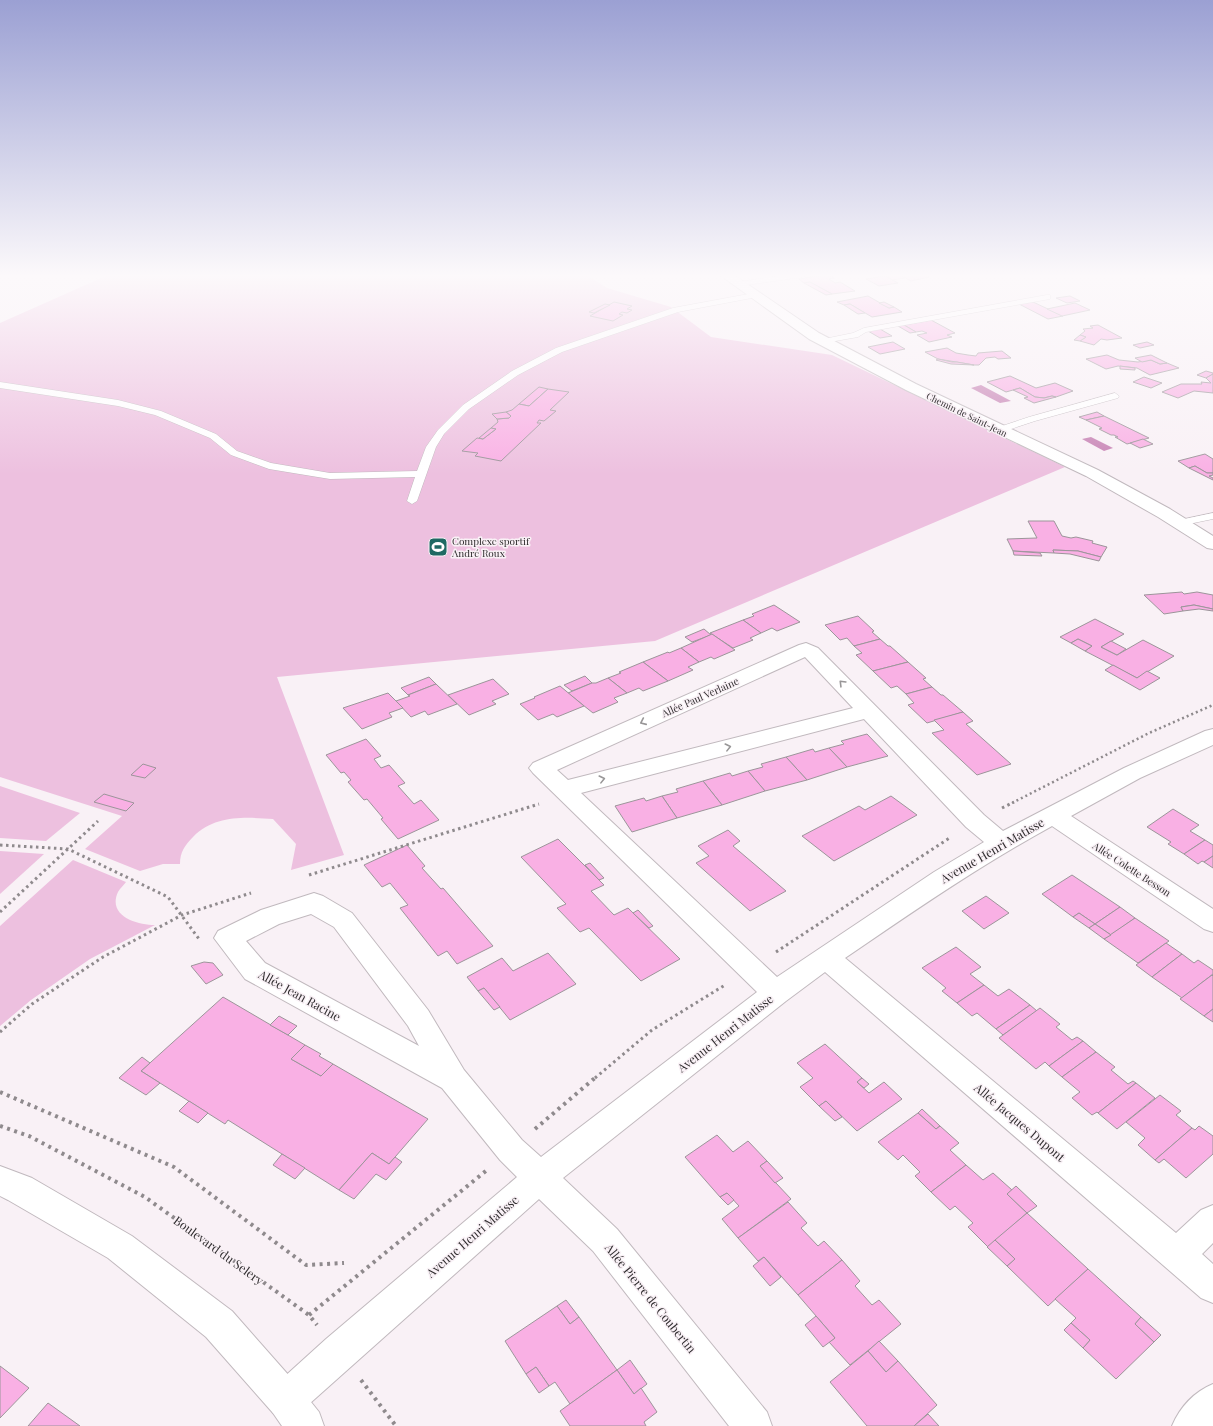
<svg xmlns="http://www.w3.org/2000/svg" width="1213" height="1426" font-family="'Playfair Display',serif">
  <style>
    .green { fill: #edc0df }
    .water { fill: #c782b4 }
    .building { fill: #f9b0e4; stroke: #9c959a }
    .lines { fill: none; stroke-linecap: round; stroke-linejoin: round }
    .lane-casing { stroke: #c1b9be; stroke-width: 1 }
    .street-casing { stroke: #c1b9be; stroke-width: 2 }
    .secondary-casing { stroke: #c1b9be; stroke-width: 2 }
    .path-far2 { stroke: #8f8a8d; stroke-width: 2.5; stroke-dasharray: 2 3; stroke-linecap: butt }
    .path-far1 { stroke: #8f8a8d; stroke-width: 3; stroke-dasharray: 2.5 3.5; stroke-linecap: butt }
    .path { stroke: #8f8a8d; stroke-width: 4; stroke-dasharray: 3 4.5; stroke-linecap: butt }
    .lane { fill: #fff; fill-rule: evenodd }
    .street { fill: #fff; fill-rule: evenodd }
    .secondary { fill: #fff; fill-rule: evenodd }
    .oneway { stroke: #989697 }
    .labels { text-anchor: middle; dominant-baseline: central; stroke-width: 3; stroke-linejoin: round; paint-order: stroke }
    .far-street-label { font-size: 9px; fill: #302d2f; stroke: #f9f1f6 }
    .poi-label { font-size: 10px; fill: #302d2f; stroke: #f9f1f6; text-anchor: start }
    .street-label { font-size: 10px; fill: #302d2f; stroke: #f9f1f6 }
    .near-street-label { font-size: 12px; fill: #302d2f; stroke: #f9f1f6 }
  </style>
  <rect width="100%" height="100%" fill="#f9f1f6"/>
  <g class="green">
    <path d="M108,275H587L607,288L671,307L711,337L832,355L1065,467L655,641L277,677L344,855L291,870L296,844L273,819C244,817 215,815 193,837C185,845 180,852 180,864H163L140,871L85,849L122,816L0,777V323Z"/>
    <path d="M0,786L80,813L46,841L0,838Z"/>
    <path d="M0,851L44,854L0,894Z"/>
    <path d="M73,860L126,882C124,885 120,888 118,892C107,916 137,925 155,925L90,959L31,1000L0,1026V926Z"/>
  </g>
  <g class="water">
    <path d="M981,385L1011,401L1000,403L971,388Z"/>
    <path d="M1091,437L1113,448L1104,451L1082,439Z"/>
  </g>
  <g class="building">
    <path d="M824,275H829L834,278L829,279L835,283L840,282L855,291L832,294L810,282L804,283L799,279Z"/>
    <path d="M884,275H900L905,278L892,280Z"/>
    <path d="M900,275H925L929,277L911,281Z"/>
    <path d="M885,276L898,283L879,286L866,279Z"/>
    <path d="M810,282L832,294L826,295L804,283Z"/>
    <path d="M868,296L889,308L894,307L902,312L872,317L850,304L844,305L837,302Z"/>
    <path d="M1070,296L1080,301L1067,303L1056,298Z"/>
    <path d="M614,302L632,306L627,309L632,310L627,313L622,312L619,314L623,315L613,321L590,316Z"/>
    <path d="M884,302L894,307L889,308L879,303Z"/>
    <path d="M1033,302L1063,316L1048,319L1019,304Z"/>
    <path d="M1075,303L1090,310L1062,316L1047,309Z"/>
    <path d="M605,304L610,305L594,313L589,312Z"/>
    <path d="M850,304L865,313L858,314L844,305Z"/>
    <path d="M931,320L955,333L947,335L952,337L929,342L917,335L927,333L922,331L916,332L904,325Z"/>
    <path d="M904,325L916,332L910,333L898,326Z"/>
    <path d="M1098,325L1122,338L1107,340L1101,339L1094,345L1080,341L1086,337L1080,335L1085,331L1083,329L1093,328L1090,326Z"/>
    <path d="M880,329L892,336L880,338L868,331Z"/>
    <path d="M1080,335L1086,337L1080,341L1074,340Z"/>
    <path d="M893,342L905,349L880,354L868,347Z"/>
    <path d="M1147,342L1154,345L1140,348L1133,345Z"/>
    <path d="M947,348L956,353L968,355L976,356L978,353L1002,351L1011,358L998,359L995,357L986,358L979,365H974L938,359L925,352Z"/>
    <path d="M1107,355L1119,360L1138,362L1151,360L1160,364L1167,363L1179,368L1150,375L1137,368L1118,366L1106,369L1086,359Z"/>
    <path d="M1151,355L1167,363L1160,364L1151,360L1142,362L1135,358Z"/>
    <path d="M938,359L952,362H957L974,365L951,364L936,360Z"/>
    <path d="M1120,366L1135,368V370L1120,369Z"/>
    <path d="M1206,371L1213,373V374L1206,378L1197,375Z"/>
    <path d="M1213,374V393L1194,391L1178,398L1162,392L1181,384H1202L1201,382L1211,383L1206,378Z"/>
    <path d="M1010,376L1036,388L1055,383L1073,391L1056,397L1052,396L1044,398L1035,397L1020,388L1006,392L987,382Z"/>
    <path d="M1144,377L1162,383L1151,388L1133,382Z"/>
    <path d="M539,387L548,389L529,406L519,404Z"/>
    <path d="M1020,388L1035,397L1044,398L1052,396L1056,397L1034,403L1024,398L1028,397L1013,390Z"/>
    <path d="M548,389L569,392L550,410L556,411L544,421L539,420L537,423H541L501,461L475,456L478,453L462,451L477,438L483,439L496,429L491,428L498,422L497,419L509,418L511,416L506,412L512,410L519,404L529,406Z"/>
    <path d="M506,412L511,416L509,418L497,419L492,414Z"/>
    <path d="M1097,412L1104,416L1086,420L1079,417Z"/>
    <path d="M1104,416L1149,438L1127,444L1115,437H1118L1114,435H1111L1099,429L1102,428L1086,420Z"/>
    <path d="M491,428L496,429L483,439L479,438Z"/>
    <path d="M1143,439L1153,444L1140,448L1130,443Z"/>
    <path d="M1205,454L1213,459V473H1207L1195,466L1189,468L1178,461Z"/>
    <path d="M1195,466L1207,473H1213V475L1209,476L1213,478V480L1189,468Z"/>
    <path d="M1028,521H1054L1062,536L1071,538L1076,537L1093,541L1092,543L1107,547L1101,557L1078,551L1053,550L1054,553L1013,551L1007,539L1037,538Z"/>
    <path d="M1053,550L1078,551L1101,557L1099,561L1070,554L1054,553Z"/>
    <path d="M1013,551L1040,553L1042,556L1014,555Z"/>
    <path d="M1182,592L1184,594L1197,592L1213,595V609L1194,605L1181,607L1183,611L1164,614L1144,595Z"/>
    <path d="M774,605L800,622L777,631L772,628L761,633L743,620L754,616L752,614Z"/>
    <path d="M1194,605L1213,609V611L1199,609L1183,611L1181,607Z"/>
    <path d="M858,616L874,631L872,632L880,639L854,646L847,638L840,640L825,625Z"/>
    <path d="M1095,619L1124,634L1101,647L1117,655L1143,640L1174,656L1137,678L1085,651L1092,646L1078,639L1071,643L1060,637Z"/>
    <path d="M743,620L761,633L750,638L753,640L733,648L710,633Z"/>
    <path d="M704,629L711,635L692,642L685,637Z"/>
    <path d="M712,634L735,650L714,659L711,657L699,662L681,648Z"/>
    <path d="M880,639L888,646H890L908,662L873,671L856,655L862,653L854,646Z"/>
    <path d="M1078,639L1092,646L1085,651L1071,643Z"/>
    <path d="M1111,641L1126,649L1117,655L1101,647Z"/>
    <path d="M681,648L699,662L688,667L693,670L668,681L643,662L668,652L669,653Z"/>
    <path d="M643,662L668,681L643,691L639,688L627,693L608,678L621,673L619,672Z"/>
    <path d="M908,662L926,678L923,679L932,687L906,694L897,686L891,688L873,671Z"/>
    <path d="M1113,665L1137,678L1147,671L1160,678L1140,690L1105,670Z"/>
    <path d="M585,676L592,683L572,691L564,685Z"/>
    <path d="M429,677L436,684L408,695L401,688Z"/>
    <path d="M608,678L627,693L614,698L618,702L593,713L568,693L592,683H596Z"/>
    <path d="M493,679L509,694L492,701L496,704L469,715L448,695Z"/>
    <path d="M436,684L457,704L428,715L425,711L411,717L396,701L410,696L408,695Z"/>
    <path d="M560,686L584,706L557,717L553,714L538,720L520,704L535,698L534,697Z"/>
    <path d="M932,687L941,695H943L963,712L927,723L908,705L914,703L906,694Z"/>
    <path d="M388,693L403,708L389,713L392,717L362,729L343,708Z"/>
    <path d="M963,712L973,721L966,724L1011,764L977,775L932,733L944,730L934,720Z"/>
    <path d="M867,734L888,756L847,767L829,748L844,744L841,741Z"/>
    <path d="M366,739L381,756L374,759L381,768L389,765L405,783L398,786L414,804L421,800L439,820L398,839L381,819L383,818L367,799L364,800L348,782L351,780L344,772L341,773L326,755Z"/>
    <path d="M829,748L847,767L807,780L786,757L813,749L815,752Z"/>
    <path d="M786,757L807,780L765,791L748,771L763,767L761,764Z"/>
    <path d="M143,764L156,768L145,778L131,775Z"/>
    <path d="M748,771L765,791L722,805L703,781L730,773L732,776Z"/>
    <path d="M703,781L722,805L677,818L662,796L678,792L676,789Z"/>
    <path d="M104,794L134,803L126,811L94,802Z"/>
    <path d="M662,796L677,818L632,832L615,806L644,798L646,801Z"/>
    <path d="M891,796L917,815L834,861L802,836L859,806L865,810Z"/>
    <path d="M1173,809L1199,825L1190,831L1205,840L1184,854L1168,844L1171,842L1147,827Z"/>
    <path d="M728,830L740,841L733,846L786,891L750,911L696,863L709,856L698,846Z"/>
    <path d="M558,839L604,885L591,891L614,915L628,908L680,959L641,981L589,928L580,932L557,908L566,904L521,857Z"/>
    <path d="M1205,840L1213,845V856L1204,862L1202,861L1198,864L1184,854Z"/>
    <path d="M407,845L425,866L422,868L441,889L443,888L493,946L457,964L447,951L438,956L400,908L408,905L390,883L382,887L364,865Z"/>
    <path d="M1213,856V868L1204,862Z"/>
    <path d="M590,863L604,878L599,880L585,865Z"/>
    <path d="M1072,875L1120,907L1095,924L1079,913L1073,917L1042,894Z"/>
    <path d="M986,896L1009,913L984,929L962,911Z"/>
    <path d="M1120,907L1135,918L1111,935L1095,924Z"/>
    <path d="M638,910L653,926L649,928L633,913Z"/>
    <path d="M1079,913L1095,924L1089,928L1073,917Z"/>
    <path d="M1135,918L1169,941L1138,963L1104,939Z"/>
    <path d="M1095,924L1111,935L1104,939L1089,928Z"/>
    <path d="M1166,943L1182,954L1152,977L1136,965Z"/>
    <path d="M956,947L981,967L970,974L984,985L957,1003L942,991L946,988L922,968Z"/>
    <path d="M548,953L576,984L510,1020L484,988L478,991L467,977L502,958L513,971Z"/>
    <path d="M1182,954L1194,963L1198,960L1213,970V974L1182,998L1152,977Z"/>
    <path d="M204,962L213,963L223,975L206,984L191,966Z"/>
    <path d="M1212,975L1213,976V1009L1204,1016L1180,999Z"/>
    <path d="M984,985L998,996L1009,989L1030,1005L996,1029L977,1013L972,1016L957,1003Z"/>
    <path d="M484,988L500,1007L494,1010L478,991Z"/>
    <path d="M223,997L305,1045L291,1059L321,1076L333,1064L428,1119L389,1164L372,1153L339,1190L228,1120L225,1124L141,1071Z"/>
    <path d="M1030,1005L1037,1011L1003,1035L996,1029Z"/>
    <path d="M1040,1008L1060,1024L1056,1027L1072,1040L1077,1037L1083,1041L1049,1066L1045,1062L1036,1069L999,1038Z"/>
    <path d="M1213,1009V1022L1204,1016Z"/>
    <path d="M279,1016L297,1026L288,1035L270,1025Z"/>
    <path d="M1083,1041L1096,1052L1062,1077L1049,1066Z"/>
    <path d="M825,1044L862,1078L857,1082L869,1093L884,1082L902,1099L857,1131L826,1101L819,1106L800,1087L813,1078L797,1063Z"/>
    <path d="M305,1045L321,1054L319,1056L333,1064L321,1076L291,1059Z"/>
    <path d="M1096,1052L1115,1067L1111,1070L1128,1084L1133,1081L1136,1083L1098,1113L1097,1112L1092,1115L1072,1098L1080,1092L1062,1077Z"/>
    <path d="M142,1057L150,1063L141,1071L160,1083L146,1095L119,1078Z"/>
    <path d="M862,1078L869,1084L864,1088L857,1082Z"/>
    <path d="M1136,1083L1155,1098L1117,1129L1098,1113Z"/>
    <path d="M1160,1095L1181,1111L1176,1115L1192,1128L1155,1160L1138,1145L1145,1138L1126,1122Z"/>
    <path d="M189,1101L208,1113L198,1123L179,1111Z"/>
    <path d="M826,1101L842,1117L835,1121L819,1106Z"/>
    <path d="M922,1109L940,1126L936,1129L918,1113Z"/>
    <path d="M918,1113L936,1129L940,1126L959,1143L950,1150L966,1165L931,1192L915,1176L920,1172L903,1155L898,1160L878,1142Z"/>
    <path d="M1199,1126L1213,1136V1154L1186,1178L1164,1159L1159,1163L1155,1160L1192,1128L1195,1130Z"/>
    <path d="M717,1135L733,1152L748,1141L767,1161L760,1166L791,1199L738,1238L722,1219L739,1206L727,1193L720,1197L685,1157Z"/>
    <path d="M372,1153L389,1164L395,1157L402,1162L386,1180L376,1174L354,1199L339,1190Z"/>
    <path d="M282,1154L305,1168L295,1179L273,1165Z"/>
    <path d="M767,1161L783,1178L775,1183L760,1166Z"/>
    <path d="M966,1165L983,1180L993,1173L1012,1190L1007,1194L1027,1213L988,1247L968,1227L973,1223L955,1206L950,1210L931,1192Z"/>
    <path d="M1016,1186L1037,1206L1027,1213L1007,1194Z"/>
    <path d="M727,1193L734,1200L728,1205L720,1197Z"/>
    <path d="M788,1202L807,1223L801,1228L818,1246L824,1241L842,1260L798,1295L764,1257L758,1261L738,1238Z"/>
    <path d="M1027,1213L1088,1269L1048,1306L1007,1266L1015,1259L995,1240Z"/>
    <path d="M995,1240L1015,1259L1007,1266L987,1247Z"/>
    <path d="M764,1257L781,1277L770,1286L753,1266Z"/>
    <path d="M842,1260L860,1281L855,1286L872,1305L879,1300L901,1324L850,1365L829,1342L835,1338L798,1295Z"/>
    <path d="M1088,1269L1141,1317L1135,1324L1154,1342L1116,1379L1083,1348L1090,1340L1071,1323L1076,1318L1055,1299Z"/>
    <path d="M566,1300L579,1317L570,1324L557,1306Z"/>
    <path d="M557,1306L570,1324L579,1317L617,1370L570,1404L555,1382L549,1386L536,1367L526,1374L505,1341Z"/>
    <path d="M816,1316L835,1338L823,1347L805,1325Z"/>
    <path d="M1141,1317L1161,1335L1154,1342L1135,1324Z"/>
    <path d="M1071,1323L1090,1340L1083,1348L1064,1330Z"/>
    <path d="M879,1341L898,1361L886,1372L868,1351Z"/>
    <path d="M868,1351L886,1372L898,1361L937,1405L914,1426H867L830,1382Z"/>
    <path d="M630,1360L647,1384L634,1394L617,1370Z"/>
    <path d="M0,1366L29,1388L0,1418Z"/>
    <path d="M536,1367L549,1386L539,1393L526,1374Z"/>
    <path d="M617,1370L634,1394L641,1388L657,1412L644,1422L646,1426H570L560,1411Z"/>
    <path d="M48,1403L80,1426H28Z"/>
    <path d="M928,1414L939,1426H914Z"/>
  </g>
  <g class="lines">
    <defs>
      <g id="lane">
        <path d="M786,275H806L803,277L739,286L735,284L739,282Z"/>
        <path d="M754,293H757V297L678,312L562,352L518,375L469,409L444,434L436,447L417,501L412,504L407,501L415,477L330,479L269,469L231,455L210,438L155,415L118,406L0,388V382L118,400L161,411L216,434L237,451L271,463L330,473L417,471L426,447L438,430L463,405L512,371L556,348L673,308Z"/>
        <path d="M1047,295H1050V299L866,332L858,337L824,343L820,341L824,339L853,333L864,328Z"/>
        <path d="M1115,393L1119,396L1118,398L1035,421L999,433L994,430L996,428L1029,417Z"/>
        <path d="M1213,513V519L1179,526L1174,523L1175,521Z"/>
      </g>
      <g id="street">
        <path d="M720,275H734L819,333L916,384L1098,470L1170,509L1213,536V549L1207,548L1158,517L1086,476L906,390L809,339Z"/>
        <path d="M806,643L818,648L984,815L1003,831L1124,768L1205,731L1213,729V745L1140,778L1071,816L1213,909V932L1204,929L1052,826C979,866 914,911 845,958L1176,1233L1201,1210L1213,1205V1243L1202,1254L1213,1264V1303L1201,1298L825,972L786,1001L563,1178L617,1229L767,1412L772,1426H729L593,1251L539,1199L299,1413L286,1419L273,1413L267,1400L273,1387L326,1339L517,1177L500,1160L442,1088L245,979L214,938L218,931L261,910L314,893L323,896L352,913L428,1010L464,1070L522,1140L541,1157L757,992L533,773L529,768L533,763L799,645ZM805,657L853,708L568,780L557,770ZM864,719L966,827L984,842L934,872L777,977L581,793ZM311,914L334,927L408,1026L419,1046L265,963L246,941L279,924Z"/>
        <path d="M1213,1384V1426H1172C1180,1407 1194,1392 1213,1384Z"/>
      </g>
      <path id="secondary" d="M0,1166L32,1178L132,1236L232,1311L299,1387L319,1412L324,1426H282L273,1413L206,1337L108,1258L8,1200L0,1196Z"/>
    </defs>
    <use href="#lane" class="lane-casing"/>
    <use href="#street" class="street-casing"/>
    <use href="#secondary" class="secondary-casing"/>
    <path class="path-far2" d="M1012,803L1149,733L1213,705"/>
    <g class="path-far1">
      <path d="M1002,808L1014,802"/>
      <path d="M0,845L68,849L168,897L199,939"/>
      <path d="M309,875L539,804"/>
      <path d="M0,912L98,821"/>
      <path d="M776,952L951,837"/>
      <path d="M0,1032L32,1004L103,957L182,915L251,893"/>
      <path d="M595,1078L652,1030L725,985"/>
    </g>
    <g class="path">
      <path d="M0,1092L174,1167L306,1265L344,1263"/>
      <path d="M0,1126L29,1136L145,1197L309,1315L317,1325"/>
      <path d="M535,1129L596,1077"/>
      <path d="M309,1315L487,1170"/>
      <path d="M361,1380L396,1426"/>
    </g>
    <use href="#lane" class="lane"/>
    <use href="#street" class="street"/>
    <use href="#secondary" class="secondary"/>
  </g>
  <defs><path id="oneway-chevron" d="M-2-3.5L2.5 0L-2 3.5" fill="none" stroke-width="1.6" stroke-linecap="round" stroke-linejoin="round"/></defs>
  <g class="oneway">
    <use href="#oneway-chevron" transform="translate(842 683) rotate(-135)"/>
    <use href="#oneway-chevron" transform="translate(643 722) rotate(156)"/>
    <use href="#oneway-chevron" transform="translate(728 747) rotate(-14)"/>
    <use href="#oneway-chevron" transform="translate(602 779) rotate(-14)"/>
  </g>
  <linearGradient id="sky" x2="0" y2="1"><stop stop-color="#9ba0d3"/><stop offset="0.58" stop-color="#fcf9fb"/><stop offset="1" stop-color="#fcf9fb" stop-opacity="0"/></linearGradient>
  <rect width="1213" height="475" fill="url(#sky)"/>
  <defs>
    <symbol id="stadium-square" viewBox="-11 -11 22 22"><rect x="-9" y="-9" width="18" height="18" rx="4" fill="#1e6963" stroke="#f9f1f6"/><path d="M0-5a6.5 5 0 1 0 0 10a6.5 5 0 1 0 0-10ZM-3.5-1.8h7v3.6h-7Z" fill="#fff"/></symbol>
  </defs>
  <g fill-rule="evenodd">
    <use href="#stadium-square" x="427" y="536" width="22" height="22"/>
  </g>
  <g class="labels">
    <g class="far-street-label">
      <text transform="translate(967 414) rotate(26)">Chemin de Saint-Jean</text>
    </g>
    <g class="poi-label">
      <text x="452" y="541">Complexe sportif<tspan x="452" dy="12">André Roux</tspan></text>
    </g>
    <g class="street-label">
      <text transform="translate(700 697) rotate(-24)">Allée Paul Verlaine</text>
      <text transform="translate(1132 869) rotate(33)">Allée Colette Besson</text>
    </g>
    <g class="near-street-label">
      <text transform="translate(992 850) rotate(-30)">Avenue Henri Matisse</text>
      <text transform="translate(300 995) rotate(29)">Allée Jean Racine</text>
      <text transform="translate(725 1033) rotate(-38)">Avenue Henri Matisse</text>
      <text transform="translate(1020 1122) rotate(40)">Allée Jacques Dupont</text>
      <text transform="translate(472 1236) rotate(-41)">Avenue Henri Matisse</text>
      <text transform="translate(219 1250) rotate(36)">Boulevard du Selery</text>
      <text transform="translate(651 1298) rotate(51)">Allée Pierre de Coubertin</text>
    </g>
  </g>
</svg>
